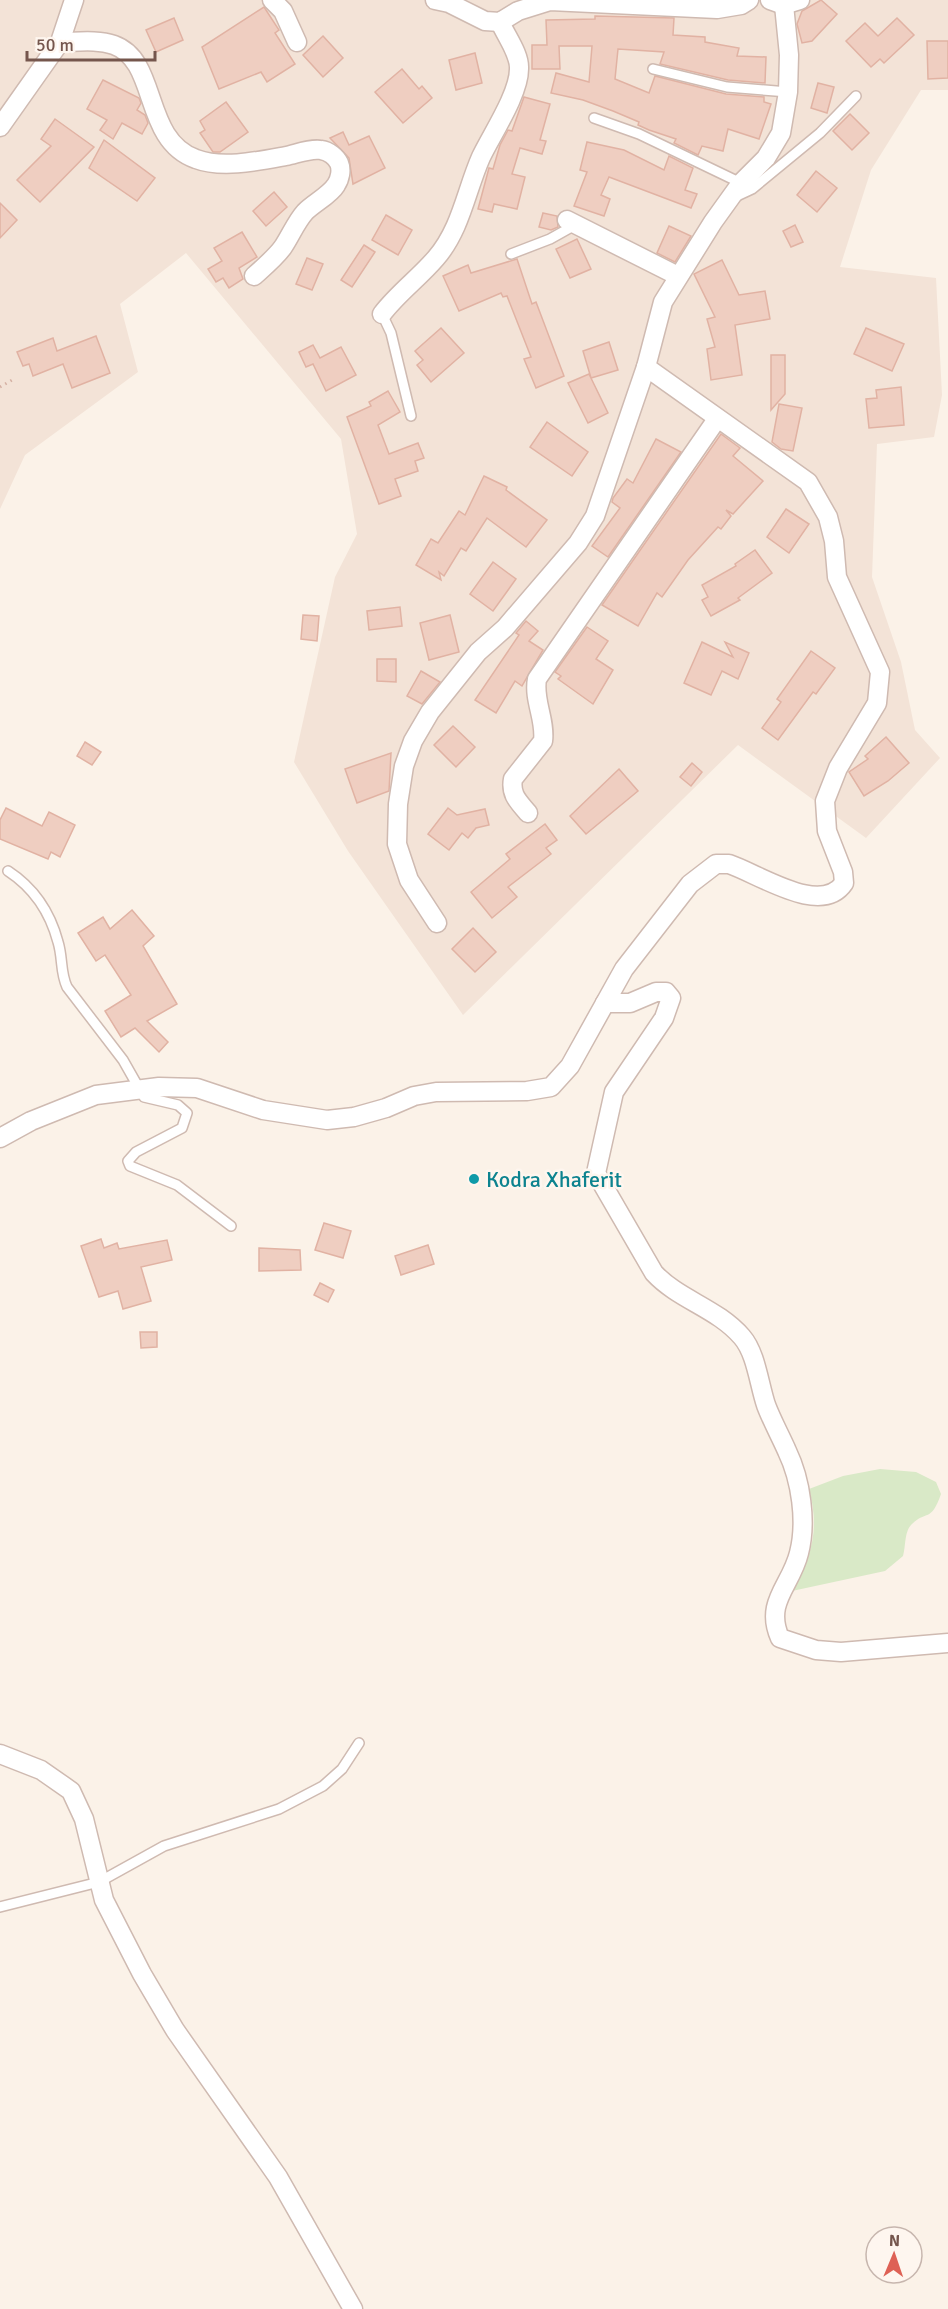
<svg xmlns="http://www.w3.org/2000/svg" width="948" height="2309" font-family="Signika,sans-serif">
  <style>
    .residential { fill: #f3e3d7 }
    .green { fill: #d9e9c7 }
    .building { fill: #efcec1; stroke: #e1b2a3; stroke-width: 1.5 }
    .lines { fill: none; stroke-linecap: round; stroke-linejoin: round }
    .service-casing { stroke: #cfbab1; stroke-width: 12 }
    .minor-casing { stroke: #cfbab1; stroke-width: 21 }
    .path { stroke: #d5b1a4; stroke-width: 3; stroke-dasharray: 1.5 4.5; stroke-linecap: butt }
    .service { stroke: #fff; stroke-width: 9 }
    .minor { stroke: #fff; stroke-width: 18 }
    .culture-dot { fill: #0f9aa8; stroke: #fef6ef; stroke-width: 2 }
    .labels { text-anchor: middle; dominant-baseline: central; stroke-width: 5; stroke-linejoin: round; paint-order: stroke }
    .culture-label { font-size: 22px; fill: #0d838f; stroke: #fef6ef; text-anchor: start }
  </style>
  <rect width="100%" height="100%" fill="#fbf2e8"/>
  <path class="residential" d="M0,0H948V90H921L871,170L840,267L936,278L942,395L934,437L877,444L872,577L901,662L915,730L940,758L866,838L738,745L463,1015L348,851L294,762L335,577L357,534L341,439L186,253L120,304L138,372L25,455L0,509Z"/>
  <path class="green" d="M880,1469L916,1472L936,1482L941,1494C931,1523 926,1510 912,1524C904,1531 906,1547 903,1556L885,1571L792,1591C812,1555 820,1530 809,1489L843,1476Z"/>
  <g class="building">
    <path d="M821,0L837,14L812,41L802,43L797,24L802,11Z"/>
    <path d="M264,7L279,30L275,33L295,64L267,82L261,72L219,89L202,47Z"/>
    <path d="M595,16L674,18L673,35L705,37V42L739,48L737,56L766,57L765,83L728,80L660,64L664,52L618,49L615,79L649,93L655,76L726,94L764,97V102L771,104L759,139L728,129L723,151L702,146L698,155L674,143L676,139L649,130L638,125L639,122L613,111L583,100L551,93L556,73L589,82L592,46H559L560,69H532V45H547L546,20L595,19Z"/>
    <path d="M174,18L183,40L156,52L146,30Z"/>
    <path d="M897,18L914,35L884,63L880,59L871,67L846,41L865,23L878,36Z"/>
    <path d="M323,36L343,58L323,77L303,55Z"/>
    <path d="M927,41H948V78L928,79Z"/>
    <path d="M475,53L482,83L456,90L449,60Z"/>
    <path d="M402,69L419,89L422,86L432,98L403,123L375,92Z"/>
    <path d="M103,80L139,98L141,103L137,110L145,115L148,123L142,134L122,123L113,139L100,130L107,120L87,109Z"/>
    <path d="M818,83L834,87L827,113L811,108Z"/>
    <path d="M524,97L550,104L540,140L546,141L542,154L520,148L512,174L525,177L517,209L494,204L492,212L478,209L489,168L493,169L500,145L508,130L512,131Z"/>
    <path d="M226,102L248,132L220,152H213L200,133L205,130L200,121Z"/>
    <path d="M850,114L869,133L852,150L833,131Z"/>
    <path d="M55,119L94,147L40,202L17,180L51,146L41,139Z"/>
    <path d="M343,132L349,145L369,136L385,168L353,184L349,158L330,138Z"/>
    <path d="M104,140L155,178L137,201L89,168Z"/>
    <path d="M587,142L624,150L664,170L669,156L693,168L685,190L697,194L691,208L609,177L601,195L610,199L604,216L574,206L587,172L580,170Z"/>
    <path d="M816,171L837,188L817,212L797,195Z"/>
    <path d="M274,192L287,207L266,226L253,211Z"/>
    <path d="M0,203L17,220L0,238Z"/>
    <path d="M543,213L557,216L558,227L551,230L539,227Z"/>
    <path d="M386,215L412,230L398,255L372,240Z"/>
    <path d="M795,225L803,242L791,247L783,231Z"/>
    <path d="M669,226L691,236L675,262L657,253Z"/>
    <path d="M242,232L257,257L239,268L243,279L229,288L223,278L216,282L208,269L222,261L214,248Z"/>
    <path d="M577,239L591,269L570,278L556,249Z"/>
    <path d="M364,245L375,252L352,287L341,280Z"/>
    <path d="M307,258L323,264L312,290L296,284Z"/>
    <path d="M517,259L532,304L536,302L564,376L536,388L524,359L531,357L507,296L503,297L501,293L459,311L443,276L468,265L471,273Z"/>
    <path d="M722,260L739,295L765,291L770,319L735,325L742,375L711,380L707,349L715,347L707,319L715,317L694,274Z"/>
    <path d="M441,328L464,353L431,382L417,365L423,360L415,351Z"/>
    <path d="M866,328L904,344L892,371L854,354Z"/>
    <path d="M96,336L110,373L72,388L63,364L33,376L29,364L23,366L17,352L53,338L57,351Z"/>
    <path d="M609,342L618,370L591,378L583,351Z"/>
    <path d="M313,345L320,358L341,347L356,375L326,391L313,364L306,367L299,352Z"/>
    <path d="M771,355H785V394L771,410Z"/>
    <path d="M589,374L608,413L588,423L568,383Z"/>
    <path d="M901,387L904,425L869,428L866,399L877,398L876,390Z"/>
    <path d="M388,391L400,412L378,425L389,454L418,443L424,458L415,461L418,471L395,479L401,496L379,504L347,417L371,406L369,402Z"/>
    <path d="M779,404L802,408L793,451L781,449L772,442Z"/>
    <path d="M547,422L588,452L572,476L530,447Z"/>
    <path d="M721,434L740,448L733,456L763,481L733,514L726,510L731,516L721,529L718,527L688,560L662,597L657,593L638,626L602,605Z"/>
    <path d="M656,439L681,452L608,557L592,546L620,508L612,502L613,498L627,479L633,483Z"/>
    <path d="M484,476L507,487L506,490L547,520L526,547L487,518L466,551L461,548L444,576L439,572L441,580L416,565L431,539L438,543L459,511L465,515Z"/>
    <path d="M786,509L809,524L789,553L767,537Z"/>
    <path d="M755,550L772,573L738,598L740,600L711,616L702,600L708,597L702,585L736,566L735,564Z"/>
    <path d="M493,562L516,579L493,611L470,594Z"/>
    <path d="M400,607L402,626L369,630L367,611Z"/>
    <path d="M303,615L319,616L317,641L301,639Z"/>
    <path d="M450,615L459,652L429,660L420,623Z"/>
    <path d="M526,621L538,631L529,641L543,650L522,686L515,681L496,713L475,700L519,635L516,633Z"/>
    <path d="M587,627L608,641L596,659L613,670L593,704L558,679L561,676L555,672Z"/>
    <path d="M702,642L733,657L725,642L749,653L738,679L722,671L711,695L684,683Z"/>
    <path d="M811,651L835,668L816,694L813,692L778,740L762,728L781,702L777,699Z"/>
    <path d="M377,659H396V682L377,681Z"/>
    <path d="M421,671L440,682L422,704L407,696Z"/>
    <path d="M453,726L475,747L456,767L434,745Z"/>
    <path d="M886,737L909,763L888,781L864,796L849,772L868,759L865,756Z"/>
    <path d="M85,742L101,752L92,765L77,756Z"/>
    <path d="M391,753L389,791L357,803L345,769Z"/>
    <path d="M692,763L702,772L691,786L680,777Z"/>
    <path d="M619,769L638,791L586,834L570,816Z"/>
    <path d="M6,808L42,826L49,812L75,825L60,857L51,852L48,859L0,839V820Z"/>
    <path d="M448,808L457,815L485,809L489,825L476,828L468,838L462,833L449,850L428,834Z"/>
    <path d="M545,824L557,840L546,848L551,854L508,887L517,897L492,918L471,892L510,859L506,854Z"/>
    <path d="M132,910L154,936L143,946L177,1004L147,1021L168,1042L159,1052L135,1028L121,1037L105,1011L131,995L105,955L96,961L78,933L103,917L110,929Z"/>
    <path d="M473,928L496,952L475,972L452,949Z"/>
    <path d="M324,1223L351,1231L343,1258L315,1250Z"/>
    <path d="M101,1239L104,1248L117,1243L119,1249L167,1240L172,1260L141,1267L151,1301L123,1309L118,1291L99,1297L81,1246Z"/>
    <path d="M428,1245L434,1264L401,1275L395,1256Z"/>
    <path d="M259,1248L300,1250L301,1270L259,1271Z"/>
    <path d="M320,1283L334,1290L328,1302L314,1295Z"/>
    <path d="M140,1332H157V1347L141,1348Z"/>
  </g>
  <g class="lines">
    <defs>
      <g id="service">
        <path d="M653,69L727,87L788,92"/>
        <path d="M594,118L639,134L741,183"/>
        <path d="M737,196L752,189L820,133L856,96"/>
        <path d="M511,254L550,239L575,225"/>
        <path d="M382,314L391,333L411,416"/>
        <path d="M8,871C34,888 50,912 58,942C63,958 60,972 67,987L123,1060L144,1097L178,1105L187,1113L182,1128L136,1152L128,1161L130,1166L177,1185L231,1226"/>
        <path d="M0,1907L99,1882L164,1846L279,1809L323,1786L342,1769L359,1743"/>
      </g>
      <g id="minor">
        <path d="M272,0L283,11L297,42"/>
        <path d="M435,0L449,3L485,21L500,22L518,11L550,1L717,9L741,5L749,0"/>
        <path d="M770,0L784,5L800,0"/>
        <path d="M60,42C77,42 97,39 114,45C159,61 142,140 196,159C222,169 259,161 286,156C296,154 311,148 321,150C329,151 336,157 339,163C342,170 340,179 336,185C330,195 314,203 305,212C296,222 291,235 283,247C276,257 264,267 254,276"/>
        <path d="M0,127L60,42L74,0"/>
        <path d="M567,220L678,276"/>
        <path d="M382,314C398,293 419,278 436,258C461,229 466,191 481,157C492,134 519,94 519,69C520,54 506,36 500,22"/>
        <path d="M528,813C519,802 510,795 513,779L543,741C546,720 533,700 537,679L717,419"/>
        <path d="M437,923L409,880L397,844L398,804L404,766L413,741L430,712L478,652L505,628L578,543L595,516L646,367L663,302L713,222L741,183L766,158L781,133L788,92L789,55L784,5"/>
        <path d="M605,1003H630L656,992H666L671,998L664,1018L614,1092L596,1173L654,1273C679,1300 717,1308 742,1337C756,1353 759,1384 766,1405C772,1421 780,1435 787,1451C801,1480 807,1522 799,1553C791,1586 764,1602 780,1638L816,1650L841,1652L948,1643"/>
        <path d="M0,1138L31,1121L96,1095L159,1087L197,1088L263,1110L327,1120L354,1117L386,1108L414,1096L436,1092L527,1091L551,1087L570,1066L624,969L690,884L716,864H729C759,874 821,917 844,883L843,872L827,831L825,801L838,768L877,703L880,672L837,577L834,541L828,517L808,482L646,367"/>
        <path d="M0,1754L41,1770L71,1791L84,1819L104,1900L142,1974L175,2030L278,2177L353,2309"/>
      </g>
    </defs>
    <use href="#service" class="service-casing"/>
    <use href="#minor" class="minor-casing"/>
    <path class="path" d="M0,387L14,379"/>
    <use href="#service" class="service"/>
    <use href="#minor" class="minor"/>
  </g>
  <circle class="culture-dot" cx="474" cy="1179" r="6"/>
  <g class="labels">
    <g class="culture-label">
      <text x="486" y="1179">Kodra Xhaferit</text>
    </g>
  </g>
  <g transform="translate(894 2255) rotate(2)"><circle r="28" fill="#fef6ef" stroke="#c7b6ae" stroke-width="1.5"/>
  <path d="M0-4.5L10 22L0 15L-10 22Z" fill="#de6155"/>
  <text y="-9" font-size="16" font-weight="bold" text-anchor="middle" fill="#75564d">N</text>
  </g>
  <path d="M27 51v9h128v-9" fill="none" stroke="#75564d" stroke-width="3"/>
  <text x="36" y="51" font-size="18" fill="#75564d" stroke="#fef6ef" stroke-width="4.5" paint-order="stroke">50 m</text>
</svg>
